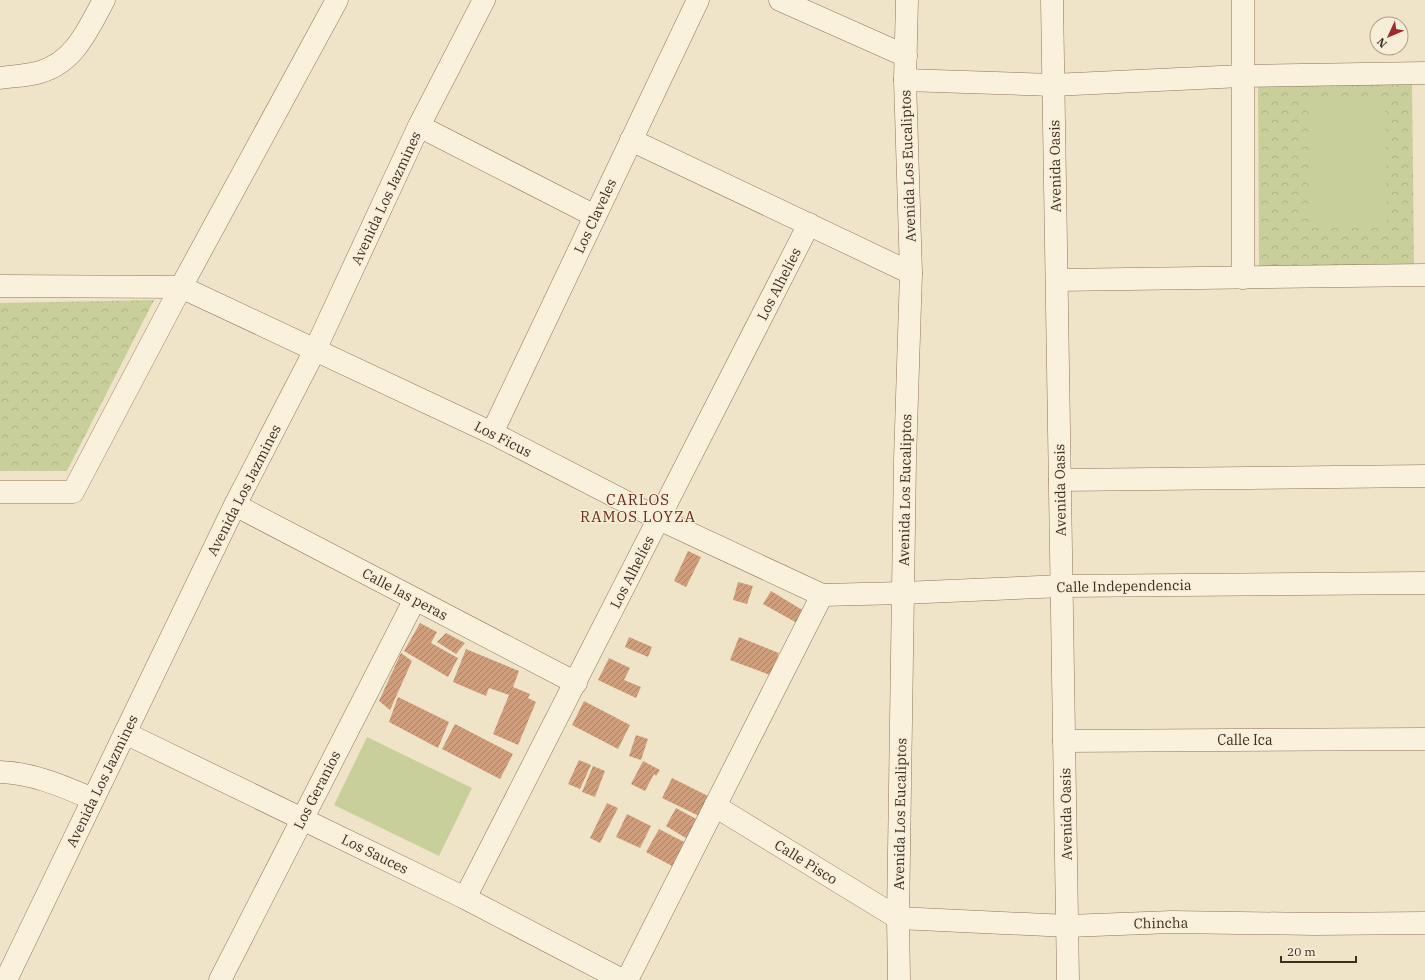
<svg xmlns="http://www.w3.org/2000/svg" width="1425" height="980" font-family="'IBM Plex Serif',serif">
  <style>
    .park { fill: url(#park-crowns) }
    .garden { fill: #c9cf9b }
    .building { fill: url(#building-hatch) }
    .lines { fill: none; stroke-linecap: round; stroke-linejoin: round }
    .street-casing { stroke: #8d765c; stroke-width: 23 }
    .street { stroke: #faf1dc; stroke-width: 22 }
    .labels { text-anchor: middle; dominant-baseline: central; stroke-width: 3; stroke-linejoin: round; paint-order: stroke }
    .street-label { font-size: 14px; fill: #3d2e20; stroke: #f7eed8 }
    .neighbourhood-label { font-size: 15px; letter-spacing: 1px; fill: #6b2e1e; stroke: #f7eed8 }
  </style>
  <defs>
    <pattern id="park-crowns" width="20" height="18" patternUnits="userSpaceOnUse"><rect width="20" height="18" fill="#c9cf9b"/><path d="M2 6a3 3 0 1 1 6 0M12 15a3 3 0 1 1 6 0" fill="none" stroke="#aeb285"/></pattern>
    <pattern id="building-hatch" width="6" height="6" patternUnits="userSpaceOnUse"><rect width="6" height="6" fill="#cf9f7d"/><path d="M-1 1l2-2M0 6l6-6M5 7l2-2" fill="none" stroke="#a98266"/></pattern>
  </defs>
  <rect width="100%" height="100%" fill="#f0e4c8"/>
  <g class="park">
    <path d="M1258,83H1412L1414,265L1259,266Z"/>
    <path d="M154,300L67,471H0V303Z"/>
  </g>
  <g class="garden">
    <path d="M1385,96L1387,228H1312L1310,98Z"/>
    <path d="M367,737L472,788L439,856L334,805Z"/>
  </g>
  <g class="building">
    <path d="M688,551L701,557L686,587L674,581Z"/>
    <path d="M738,582L753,586L747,604L733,600Z"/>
    <path d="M771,591L804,611L797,623L763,604Z"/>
    <path d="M420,623L437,632L431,643L458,658L448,677L404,651Z"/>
    <path d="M446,633L465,643L456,654L437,642Z"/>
    <path d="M629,637L652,647L648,657L625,647Z"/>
    <path d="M739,637L779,653L770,675L730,660Z"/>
    <path d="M466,649L519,671L513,687L530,694L528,698L536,702L518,745L493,734L509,695L489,688L486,696L453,682Z"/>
    <path d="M401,653L412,661L390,710L379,701Z"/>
    <path d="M609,658L630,668L624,680L641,687L636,698L598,680Z"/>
    <path d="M398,697L449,722L438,748L389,722Z"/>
    <path d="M584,701L630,725L618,749L572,725Z"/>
    <path d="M455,724L513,754L500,779L442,749Z"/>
    <path d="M636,735L648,739L641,760L629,756Z"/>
    <path d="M579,760L591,765L580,789L568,784Z"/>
    <path d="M643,761L660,770L656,776L654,774L645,791L631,784Z"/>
    <path d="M593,766L605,771L595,797L582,792Z"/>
    <path d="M672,778L708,796L699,816L662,798Z"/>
    <path d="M607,803L618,808L600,843L590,838Z"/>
    <path d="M676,808L700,821L689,840L666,826Z"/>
    <path d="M627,814L651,826L640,848L616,837Z"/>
    <path d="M659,829L684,842L672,866L646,852Z"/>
  </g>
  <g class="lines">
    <defs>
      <g id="street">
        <path d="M780,0L906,56"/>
        <path d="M1052,0L1068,980"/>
        <path d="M1243,0V278"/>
        <path d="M0,78C13,76 28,76 40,72C75,62 88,29 104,0"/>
        <path d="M905,80L1053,85L1242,76L1425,73"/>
        <path d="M419,126L595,216"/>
        <path d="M631,140L911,273"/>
        <path d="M1057,280L1425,275"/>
        <path d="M0,286L181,287L337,0"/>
        <path d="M492,433L698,0"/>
        <path d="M1060,480L1425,476"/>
        <path d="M0,492H73L181,287L492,433L659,519L822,595L903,593L1062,586L1425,583"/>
        <path d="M235,505L576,683"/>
        <path d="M125,733L465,898L622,980"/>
        <path d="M1064,741L1425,739"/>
        <path d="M0,772C33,773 62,786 93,799"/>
        <path d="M715,806L898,918L1068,926L1172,922L1315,924L1425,923"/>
        <path d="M465,898L809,224"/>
        <path d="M6,980L235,505L315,350L419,126L484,0"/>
        <path d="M220,980L415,599"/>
        <path d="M627,980L822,595"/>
        <path d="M899,980L898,918L905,460L911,273L905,80L907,0"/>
      </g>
    </defs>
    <use href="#street" class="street-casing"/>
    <use href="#street" class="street"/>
  </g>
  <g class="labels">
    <g class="street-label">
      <text transform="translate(908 166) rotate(-92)">Avenida Los Eucaliptos</text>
      <text transform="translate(1055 166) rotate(-91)">Avenida Oasis</text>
      <text transform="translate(386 198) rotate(-65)">Avenida Los Jazmines</text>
      <text transform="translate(595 216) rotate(-65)">Los Claveles</text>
      <text transform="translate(779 284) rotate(-63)">Los Alhelíes</text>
      <text transform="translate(503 439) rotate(27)">Los Ficus</text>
      <text transform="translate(244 490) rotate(-63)">Avenida Los Jazmines</text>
      <text transform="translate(905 490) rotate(-89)">Avenida Los Eucaliptos</text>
      <text transform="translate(1060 490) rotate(-91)">Avenida Oasis</text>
      <text transform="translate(632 572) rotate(-63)">Los Alhelíes</text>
      <text transform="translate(1124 586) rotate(-1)">Calle Independencia</text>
      <text transform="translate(405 594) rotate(28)">Calle las peras</text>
      <text x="1245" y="740">Calle Ica</text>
      <text transform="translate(102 781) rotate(-64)">Avenida Los Jazmines</text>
      <text transform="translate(317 790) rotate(-63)">Los Geranios</text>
      <text transform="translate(900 814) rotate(-89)">Avenida Los Eucaliptos</text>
      <text transform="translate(1066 814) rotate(-91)">Avenida Oasis</text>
      <text transform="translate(375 854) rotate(26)">Los Sauces</text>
      <text transform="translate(806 862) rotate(32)">Calle Pisco</text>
      <text transform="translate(1161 923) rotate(-1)">Chincha</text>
    </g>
    <g class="neighbourhood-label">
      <text x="638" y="499">CARLOS<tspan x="638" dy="17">RAMOS LOYZA</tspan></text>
    </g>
  </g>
  <g transform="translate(1389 36) rotate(226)"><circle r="19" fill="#f7eed8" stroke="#ada18e"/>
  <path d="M0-3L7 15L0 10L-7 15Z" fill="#9e2a2b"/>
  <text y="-6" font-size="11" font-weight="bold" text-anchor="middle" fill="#3d2e20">N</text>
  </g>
  <path d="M1281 956v6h75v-6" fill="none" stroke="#3d2e20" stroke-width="2"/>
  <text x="1287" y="956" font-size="12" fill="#3d2e20" stroke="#f7eed8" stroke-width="3" paint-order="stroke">20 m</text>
</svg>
